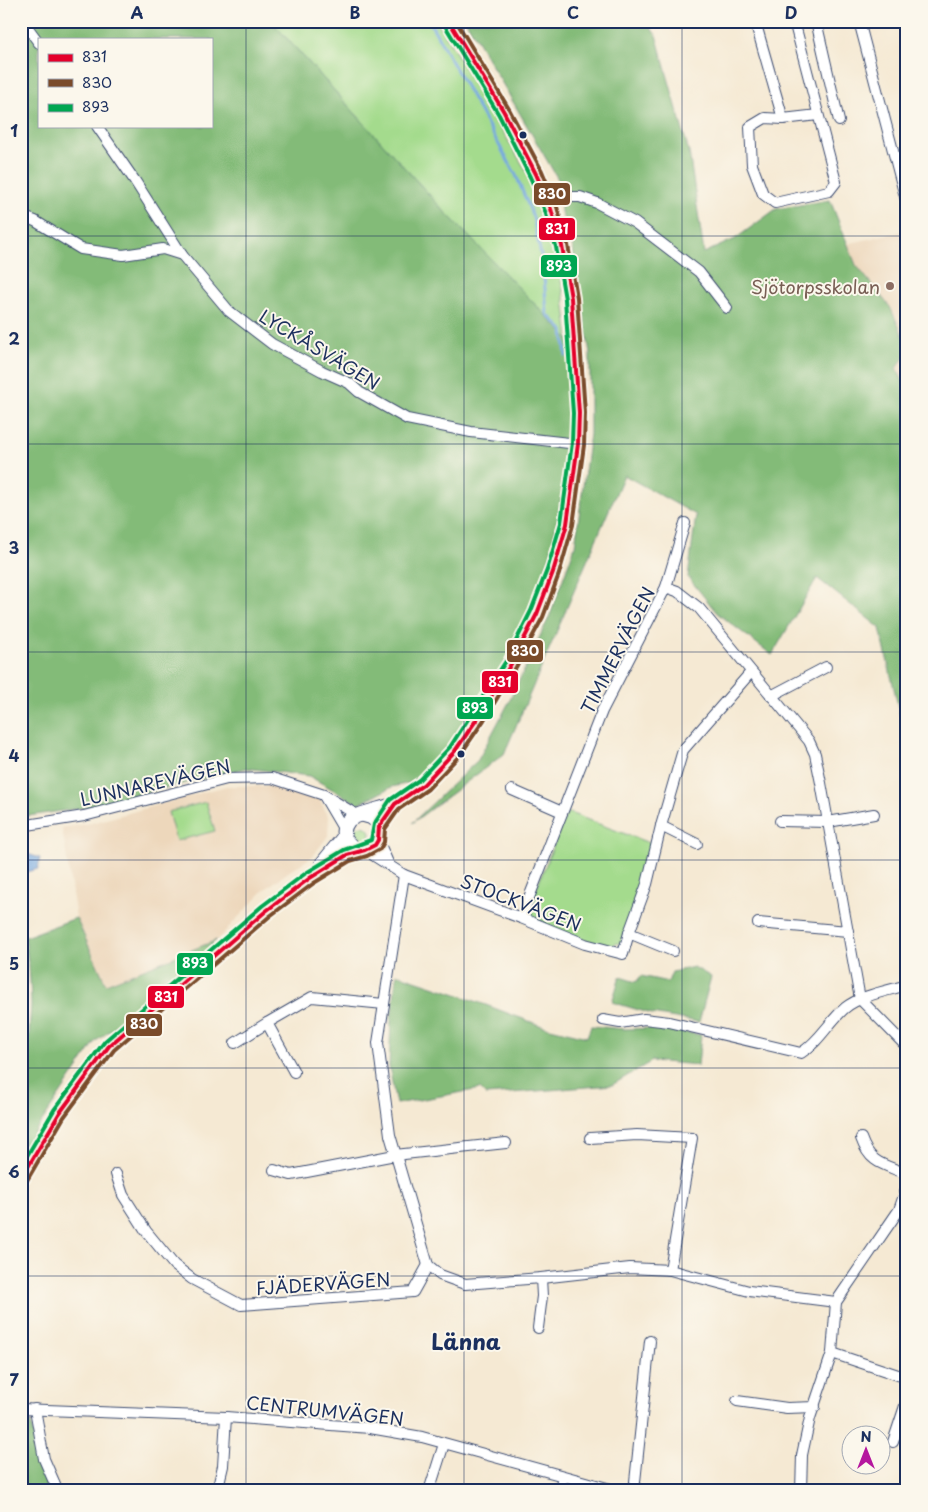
<svg xmlns="http://www.w3.org/2000/svg" width="928" height="1512" font-family="'Playpen Sans',sans-serif">
  <style>
    .built { fill: #edd7bb }
    .green { fill: #a4db8d; stroke: #608576 }
    .forest { fill: #83bb78; stroke: #4f756b; fill-rule: evenodd }
    .water { fill: #76a8e1; stroke: #486ca0 }
    .lines { fill: none; stroke-linecap: round; stroke-linejoin: round }
    .stream { stroke: #76a8e1; stroke-width: 3 }
    .street-casing { stroke: #3c4b70; stroke-width: 12 }
    .secondary-casing { stroke: #3c4b70; stroke-width: 16 }
    .street { stroke: #fff; stroke-width: 10 }
    .secondary { stroke: #fff; stroke-width: 14 }
    .bus-1-casing { stroke: #fbf7ec; stroke-width: 8 }
    .bus-2-casing { stroke: #fbf7ec; stroke-width: 8 }
    .bus-3-casing { stroke: #fbf7ec; stroke-width: 8 }
    .bus-1 { stroke: #e4002b; stroke-width: 4 }
    .bus-2 { stroke: #7a4b2a; stroke-width: 4 }
    .bus-3 { stroke: #00a651; stroke-width: 4 }
    .grid { fill: none; stroke: #1b2f5e; stroke-width: 1; stroke-opacity: 0.55 }
    .bus-dot { fill: #1b2f5e; stroke: #fbf7ec; stroke-width: 2 }
    .education-dot { fill: #8d6e63; stroke: #fbf7ec; stroke-width: 2 }
    .labels { text-anchor: middle; dominant-baseline: central; stroke-width: 4; stroke-linejoin: round; paint-order: stroke }
    .education-label { font-size: 18px; fill: #785e54; stroke: #fbf7ec; text-anchor: end }
    .street-label { font-size: 18px; fill: #1b2f5e; stroke: #fbf7ec }
    .district-label { font-size: 22px; font-weight: bold; fill: #1b2f5e; stroke: #fbf7ec }
    .line-badge { stroke: #fbf7ec; stroke-width: 2 }
    .badge-label { font-size: 14px; text-anchor: middle; font-weight: bold; fill: #fff }
    .neatline { fill: none; stroke: #1b2f5e; stroke-width: 2 }
    .grid-label { font-size: 16px; text-anchor: middle; font-weight: bold; fill: #1b2f5e }
  </style>
  <rect width="100%" height="100%" fill="#fbf7ec"/>
  <filter id="ink" filterUnits="userSpaceOnUse"><feTurbulence type="fractalNoise" baseFrequency=".02" numOctaves="2"/><feDisplacementMap in="SourceGraphic" scale="10" xChannelSelector="R" yChannelSelector="G"/><feConvolveMatrix kernelMatrix="1 2 1 2 8 2 1 2 1" color-interpolation-filters="sRGB"/></filter>
  <filter id="wash" filterUnits="userSpaceOnUse"><feTurbulence type="fractalNoise" baseFrequency=".0096" numOctaves="4" result="noise"/><feDisplacementMap in="SourceGraphic" scale="20" xChannelSelector="R" yChannelSelector="G"/><feGaussianBlur stdDeviation="1.12" result="paint"/><feColorMatrix in="noise" values="0 0 0 0 0 0 0 0 0 0 0 0 0 0 0 0 0 1.4 0 .05"/><feComposite in="paint" operator="in"/></filter>
  <g filter="url(#wash)">
    <rect width="100%" height="100%" fill="#f5e9d3"/>
    <g class="built">
      <path d="M907,230V344L890,307L856,265L847,244Z"/>
      <path d="M907,354V388L896,368Z"/>
      <path d="M226,786H269L319,798L329,818L328,836L312,857L291,870L264,890L217,940L106,984L76,918L62,828L92,823Z"/>
    </g>
    <g class="green">
      <path d="M271,21H437L525,169L538,199L552,239L563,290L569,340L444,211Z"/>
      <path d="M206,802L215,831L176,841L168,812Z"/>
      <path d="M567,812L652,844L622,942L603,948L525,916Z"/>
      <circle cx="362" cy="834" r="8"/>
    </g>
    <g class="forest">
      <path d="M21,21H271L444,211L569,339L572,417L569,458L551,554L527,620L509,658L458,736L432,764L410,783L392,787L358,804L309,776L246,768L89,807L21,817ZM39,39H211V126H39Z"/>
      <path d="M466,21H646L656,35L689,152L704,253L735,239L776,209L830,200L856,265L890,307L907,344V354L896,368L907,388V745L880,628L817,578L772,655L717,613L688,577L696,515L624,475L504,754L412,823L478,760L508,704L550,615L575,546L590,434V353L571,238L561,212L559,181Z"/>
      <path d="M76,918L106,984L217,940L154,998L96,1041L21,1152V1052L29,1036L31,1004L30,979L25,937Z"/>
      <path d="M694,967L711,977L699,1022L652,1014L612,1002L620,977L636,982L641,976L668,982L672,972Z"/>
      <path d="M397,974L459,995L542,1026L587,1037L591,1026L624,1029L661,1028L701,1035L698,1065L652,1061L612,1085L486,1095L480,1089L396,1104L389,1066L391,1020Z"/>
      <path d="M21,1422L31,1423L38,1459L53,1491H21Z"/>
    </g>
    <path class="water" d="M27,854L40,858L38,869L21,873V857Z"/>
    <g class="lines">
      <path class="stream" d="M429,21L516,175L533,217L543,265L547,314L563,330L566,356"/>
    </g>
  </g>
  <g filter="url(#ink)">
    <g class="lines">
      <defs>
        <g id="street">
          <path d="M23,21L39,43"/>
          <path d="M755,21L783,119"/>
          <path d="M794,21L836,182L829,191L775,203L763,194L752,165L750,127L765,118L783,119L818,115"/>
          <path d="M816,21L839,121"/>
          <path d="M859,21L907,204"/>
          <path d="M97,126L135,181L182,255L229,311L272,344L322,371L349,383L359,392L407,419L471,432L578,444"/>
          <path d="M547,200L561,197H580L597,203L635,223L699,272L727,308"/>
          <path d="M21,216L35,221L81,249L123,255L163,249L182,255"/>
          <path d="M666,587L677,591L699,608L809,741L815,754L821,783L860,999L907,1047"/>
          <path d="M771,696L826,667"/>
          <path d="M512,790L562,812"/>
          <path d="M324,796L344,830"/>
          <path d="M780,821L828,822L874,814"/>
          <path d="M21,826L84,816L227,779L272,778L324,795L357,815"/>
          <path d="M661,826L697,844"/>
          <path d="M378,840L389,865"/>
          <path d="M365,850L404,875L521,918L585,944L623,954L629,933L647,884L661,826L683,750L751,672"/>
          <path d="M404,875L378,1043L390,1135L428,1265L440,1275L465,1284L541,1278L630,1268L670,1270L749,1291L836,1302"/>
          <path d="M521,918L602,711L666,587L685,523"/>
          <path d="M758,923L848,931"/>
          <path d="M629,933L673,951"/>
          <path d="M603,1020L620,1023L644,1019L669,1022L801,1053C820,1041 828,1023 845,1008C861,995 887,991 907,985"/>
          <path d="M235,1043L267,1023"/>
          <path d="M294,1072L267,1023L312,997L384,1004"/>
          <path d="M590,1138L637,1135L692,1138L670,1270"/>
          <path d="M861,1138C870,1164 883,1164 907,1174"/>
          <path d="M274,1170L291,1175L395,1155L506,1143"/>
          <path d="M116,1174L123,1195L146,1231L174,1265L192,1279L241,1305L413,1292L428,1265"/>
          <path d="M906,1279L907,1276"/>
          <path d="M538,1328L542,1296L541,1278"/>
          <path d="M832,1353L907,1378"/>
          <path d="M737,1401L787,1408L815,1407"/>
          <path d="M21,1409L226,1417L370,1428L422,1437L618,1491"/>
          <path d="M35,1409L44,1459L58,1491"/>
          <path d="M893,1442L907,1400"/>
          <path d="M217,1491L223,1466L226,1417"/>
          <path d="M429,1491L444,1444"/>
          <path d="M559,1491L563,1477"/>
          <path d="M634,1491L650,1341"/>
          <path d="M801,1491L802,1455L810,1418L832,1353L836,1302L899,1210L907,1187"/>
        </g>
        <g id="secondary">
          <path d="M360,851C347,846 338,834 348,821C353,815 382,809 392,805C402,801 412,793 420,786C450,764 472,728 491,696C507,670 522,644 536,616C565,557 578,482 579,416C580,393 577,371 575,348C572,302 566,256 551,212C546,194 536,176 528,159C505,111 476,67 449,21"/>
          <path d="M322,864L344,837"/>
          <path d="M21,1179L59,1114L109,1046L266,911L310,878L347,855L365,850L375,845L378,840L379,827L376,821L371,817L364,815"/>
        </g>
      </defs>
      <use href="#street" class="street-casing"/>
      <use href="#secondary" class="secondary-casing"/>
      <use href="#street" class="street"/>
      <use href="#secondary" class="secondary"/>
      <defs>
        <path id="bus-1" d="M21,1179L59,1114L109,1046L266,911L310,878L347,855L365,850L375,845L378,840L379,827L395,804L423,785L455,751L479,716L511,664L537,614L553,572L567,524L578,444L579,413L571,298L562,246L551,209L536,174L504,112L449,21"/>
        <path id="bus-2" d="M26,1182L64,1117L114,1050L270,916L314,883L350,861L367,856L380,849L384,842L385,829L399,809L428,789L460,755L484,720L516,667L543,617L559,574L573,525L584,445L585,413L577,298L568,245L557,207L542,171L509,109L456,21"/>
        <path id="bus-3" d="M21,1166L54,1110L105,1041L262,906L306,873L344,850L371,840L374,824L390,800L419,780L450,747L506,661L531,611L547,570L561,523L572,443L573,413L565,299L556,247L545,211L530,177L499,115L444,24"/>
      </defs>
      <use href="#bus-1" class="bus-1-casing"/>
      <use href="#bus-2" class="bus-2-casing"/>
      <use href="#bus-3" class="bus-3-casing"/>
      <use href="#bus-1" class="bus-1"/>
      <use href="#bus-2" class="bus-2"/>
      <use href="#bus-3" class="bus-3"/>
    </g>
  </g>
  <path class="grid" d="M246,21V1491M464,21V1491M682,21V1491M21,236H907M21,444H907M21,652H907M21,860H907M21,1068H907M21,1276H907"/>
  <g class="bus-dot">
    <circle cx="523" cy="135" r="4.5"/>
    <circle cx="461" cy="754" r="4.5"/>
  </g>
  <circle class="education-dot" cx="890" cy="286" r="5"/>
  <g class="labels">
    <g class="education-label">
      <text x="880" y="286">Sjötorpsskolan</text>
    </g>
    <g class="street-label">
      <text transform="translate(320 349) rotate(31)">LYCKÅSVÄGEN</text>
      <text transform="translate(617 650) rotate(-63)">TIMMERVÄGEN</text>
      <text transform="translate(155 782) rotate(-13)">LUNNAREVÄGEN</text>
      <text transform="translate(521 902) rotate(21)">STOCKVÄGEN</text>
      <text transform="translate(323 1283) rotate(-4)">FJÄDERVÄGEN</text>
      <text transform="translate(325 1410) rotate(6)">CENTRUMVÄGEN</text>
    </g>
    <g class="district-label">
      <text x="466" y="1340">Länna</text>
    </g>
  </g>
  <g class="line-badge">
    <rect x="533" y="182" width="38" height="24" rx="5" fill="#7a4b2a"/>
    <rect x="538" y="217" width="38" height="24" rx="5" fill="#e4002b"/>
    <rect x="540" y="254" width="38" height="24" rx="5" fill="#00a651"/>
    <rect x="506" y="639" width="38" height="24" rx="5" fill="#7a4b2a"/>
    <rect x="481" y="670" width="38" height="24" rx="5" fill="#e4002b"/>
    <rect x="456" y="696" width="38" height="24" rx="5" fill="#00a651"/>
    <rect x="176" y="952" width="38" height="24" rx="5" fill="#00a651"/>
    <rect x="147" y="985" width="38" height="24" rx="5" fill="#e4002b"/>
    <rect x="125" y="1013" width="38" height="24" rx="5" fill="#7a4b2a"/>
  </g>
  <g class="badge-label">
    <text x="552" y="199">830</text>
    <text x="557" y="234">831</text>
    <text x="559" y="271">893</text>
    <text x="525" y="656">830</text>
    <text x="500" y="687">831</text>
    <text x="475" y="713">893</text>
    <text x="195" y="968">893</text>
    <text x="166" y="1002">831</text>
    <text x="144" y="1029">830</text>
  </g>
  <rect width="928" height="1512" fill="none" stroke="#fbf7ec" stroke-width="55"/>
  <rect x="38" y="38" width="175" height="90" fill="#fbf7ec" stroke="#a1a7b3"/>
  <rect x="48" y="54" width="25" height="8" fill="#e4002b" stroke="#a1a7b3"/>
  <text x="82" y="62" font-size="15" fill="#1b2f5e">831</text>
  <rect x="48" y="79" width="25" height="8" fill="#7a4b2a" stroke="#a1a7b3"/>
  <text x="82" y="88" font-size="15" fill="#1b2f5e">830</text>
  <rect x="48" y="104" width="25" height="8" fill="#00a651" stroke="#a1a7b3"/>
  <text x="82" y="112" font-size="15" fill="#1b2f5e">893</text>
  <g transform="translate(866 1450)"><circle r="24" fill="#fbf7ec" stroke="#a1a7b3"/>
  <path d="M0-4L9 19L0 12L-9 19Z" fill="#b5179e"/>
  <text y="-8" font-size="14" font-weight="bold" text-anchor="middle" fill="#1b2f5e">N</text>
  </g>
  <rect x="28" y="28" width="872" height="1456" class="neatline"/>
  <g class="grid-label">
    <text x="137" y="19">A</text>
    <text x="355" y="19">B</text>
    <text x="573" y="19">C</text>
    <text x="791" y="19">D</text>
    <text x="14" y="137">1</text>
    <text x="14" y="345">2</text>
    <text x="14" y="554">3</text>
    <text x="14" y="762">4</text>
    <text x="14" y="970">5</text>
    <text x="14" y="1178">6</text>
    <text x="14" y="1386">7</text>
  </g>
</svg>
